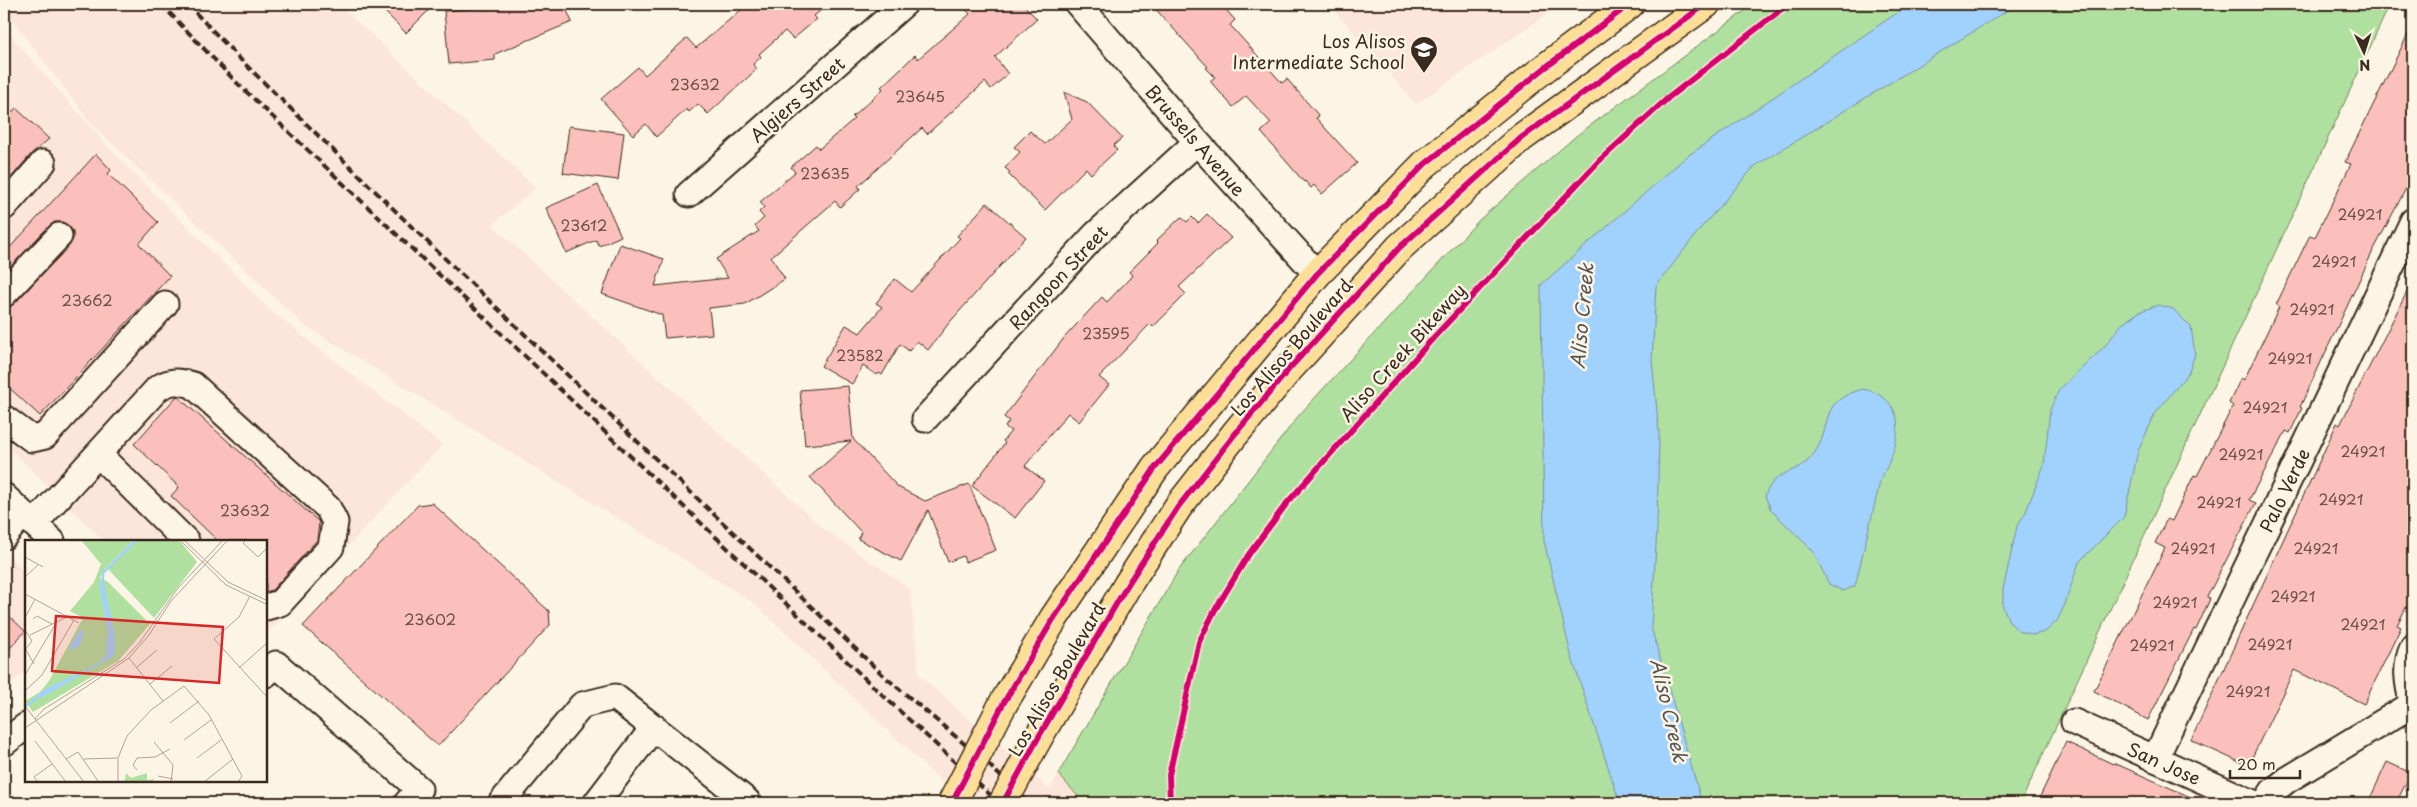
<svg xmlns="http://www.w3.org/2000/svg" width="2417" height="807" font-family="'Playpen Sans',sans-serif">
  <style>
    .built { fill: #fce5d9 }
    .green { fill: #afe09f; stroke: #75855e }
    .water { fill: #a1d2fe; stroke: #788fa4 }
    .building { fill: #fcc0bc; stroke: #3b2a1e }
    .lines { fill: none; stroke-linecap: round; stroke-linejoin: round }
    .minor-casing { stroke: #3b2a1e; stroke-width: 29 }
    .major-casing { stroke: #3b2a1e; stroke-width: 31 }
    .minor { stroke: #fcf5e5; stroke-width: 25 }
    .major { stroke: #fdde96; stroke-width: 28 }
    .rail { stroke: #3b2a1e; stroke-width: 4; stroke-dasharray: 8 4; stroke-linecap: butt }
    .major-bridge-casing { stroke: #3b2a1e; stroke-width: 31; stroke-linecap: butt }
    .major-bridge { stroke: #fdde96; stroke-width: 28 }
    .cycleway-casing { stroke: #fcf5e5; stroke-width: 9 }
    .cycleway { stroke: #d6006c; stroke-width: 6 }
    .labels { text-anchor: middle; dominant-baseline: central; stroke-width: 5; stroke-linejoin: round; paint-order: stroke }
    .number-label { font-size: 15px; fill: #6b5046 }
    .poi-label { font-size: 18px; fill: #3b2a1e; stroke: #fcf5e5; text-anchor: end }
    .street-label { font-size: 18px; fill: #3b2a1e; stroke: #fcf5e5 }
    .water-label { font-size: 19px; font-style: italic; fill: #545456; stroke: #fcf5e5 }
    .inset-river { fill: none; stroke: #a1d2fe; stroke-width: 2.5 }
    .inset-road { fill: none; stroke: #afa495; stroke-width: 1 }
    .view { fill: #d62828; fill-opacity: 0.15; stroke: #d62828; stroke-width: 2.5 }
    .inset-edge { fill: none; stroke: #3b2a1e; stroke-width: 2.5 }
  </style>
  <rect width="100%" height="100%" fill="#fcf5e5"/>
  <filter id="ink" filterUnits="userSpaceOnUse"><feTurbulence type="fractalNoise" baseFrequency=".02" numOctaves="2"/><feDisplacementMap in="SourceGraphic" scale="10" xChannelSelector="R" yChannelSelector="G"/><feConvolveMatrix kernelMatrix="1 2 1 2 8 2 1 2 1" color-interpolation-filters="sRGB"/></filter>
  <g filter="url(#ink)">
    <g class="built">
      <path d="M4,4H338L536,188L492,225L825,530L910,589L919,675L1050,790L1058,774L1084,803H964L753,602L304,325L93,126L4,9Z"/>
      <path d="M1329,4H1562L1416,104Z"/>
      <path d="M4,21L16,42L111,150L272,312L442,445L271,629L266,632V541H104L4,443Z"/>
      <path d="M4,551L26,574V672L4,688Z"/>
    </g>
    <path class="green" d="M1754,4H2390L2022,800L2028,803H1084L1058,774L1178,571L1300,414L1479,220L1576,136Z"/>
    <g class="water">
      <path d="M1910,4H2018L1755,166L1700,229L1656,286L1652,360L1659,432L1657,528L1651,627L1702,803H1620L1571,655L1544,541L1541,285L1686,157Z"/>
      <path d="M2158,305L2173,309L2191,327L2195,354L2189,372L2155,414L2138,451L2124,517L2079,562L2065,604L2057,621L2045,632L2033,635L2018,631L2009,621L2003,607V590L2017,526L2025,514L2044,465L2050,410L2059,390L2104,347L2122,324L2139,312Z"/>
      <path d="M1863,389C1912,400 1900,445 1881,478L1855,586L1843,591L1829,584L1813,551L1771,510L1765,496C1775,467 1798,476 1813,455C1835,426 1815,402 1863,389Z"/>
    </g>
    <g class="building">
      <path d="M377,4H435L406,33Z"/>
      <path d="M525,4H564L572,22L495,54V60L449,64L444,11Z"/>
      <path d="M748,4H828L814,16L817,19L793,39L785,31L759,54L761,57L753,64L757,69L708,114L698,104L689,112L687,109L656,137L646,124L633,135L601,99L638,67L645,75L687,38L696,48Z"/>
      <path d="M961,4H1023L1037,19L995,57L1008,74L991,89L985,82L927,134L922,128L858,186L860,189L840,207L835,201L771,257L785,279L745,304L709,308L712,334L665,338L662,315L602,294L620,244L664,259L655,286L728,278L716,259L759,231L755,226L764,218L759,212L764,207L760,202L795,172L791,167L816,145L819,149L854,119L852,117L883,89L881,87L915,55L918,59L970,14Z"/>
      <path d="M1151,4H1221L1235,20L1230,25L1282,83L1287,79L1319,116L1316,118L1357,163L1322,194L1314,185L1311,188L1305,181L1304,182L1261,132L1271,123L1246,96L1233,107L1210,81L1215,77L1206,68L1208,67Z"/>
      <path d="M2413,24V175L2372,253L2300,407L2302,408L2290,433L2286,431L2249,500L2256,503L2207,597L2210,599L2196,630L2194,629L2148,720L2094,691L2165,548L2155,543L2167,519L2172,521L2194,475L2197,476L2233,406L2229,403L2241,378L2244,380L2279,307L2276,305L2310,235L2315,237L2351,164L2345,162Z"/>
      <path d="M1064,92L1087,102L1122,138L1113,146L1117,150L1091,174L1086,168L1045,210L1008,174L1010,172L1005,168L1020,152L1014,147L1030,131L1045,144L1072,119Z"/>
      <path d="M16,108L49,139L32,153L4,186V121Z"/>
      <path d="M569,126L624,133L618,180L563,173Z"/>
      <path d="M96,154L111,170L108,174L158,222L139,244L170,276L40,416L4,383V308L14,304L69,246L73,239V231L63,222H54L4,273V254Z"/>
      <path d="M598,185L621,236L599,246L596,240L566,253L546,208Z"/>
      <path d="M987,203L1026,237L949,323L928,350L917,341L909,351L900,344L882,375L879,373L877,375L863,366L852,384L821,366L846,325L860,333L882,307L876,303L895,279L911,292L960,238L957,236Z"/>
      <path d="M1207,214L1231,238L1179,287L1186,294L1153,327L1150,324L1099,377L1109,385L1079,422L1068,413L1025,466L1044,481L1015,518L972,486L1005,443L1003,441L1011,431L1005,427L1009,421L1004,417L1064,338L1102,297L1107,302L1130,278L1132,275L1129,272L1158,243L1156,241L1181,217L1187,222L1192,217L1198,223Z"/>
      <path d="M2413,280V594L2397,625L2401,627L2364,704L2294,670L2248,766L2191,740L2337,423L2340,425Z"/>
      <path d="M848,386L853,439L898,487L925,501L969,484L996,550L965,562L963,556L948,562L928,510L901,561L858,539L861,532L810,477L851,441L805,445L800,390Z"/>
      <path d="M177,396L319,522L317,540L272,590L266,592V541H218L171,496L179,487L134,444Z"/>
      <path d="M432,503L549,611L550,625L438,746L303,626L418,505Z"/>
      <path d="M4,611L25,631L4,655Z"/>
      <path d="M2066,742L2113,764L2114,763L2204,803H2037Z"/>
      <path d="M2387,762L2411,773L2396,803H2368Z"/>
    </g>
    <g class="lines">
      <defs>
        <g id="minor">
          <path d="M1078,4L1197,142L1317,274"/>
          <path d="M689,194L904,4"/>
          <path d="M4,207L43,163"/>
          <path d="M4,294L59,236"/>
          <path d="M4,418L32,439L45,436L165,304"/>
          <path d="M925,419L1095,235L1197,142"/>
          <path d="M99,455L186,541"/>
          <path d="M4,496L52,541"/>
          <path d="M34,524L158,388C171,380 179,381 193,385L328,508L335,522L331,547L280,603L266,607"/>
          <path d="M4,536L23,514"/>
          <path d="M266,674L276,664L419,789L407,803"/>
          <path d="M2413,705C2408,685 2404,666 2413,647"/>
          <path d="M2074,722L2253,803"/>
          <path d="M4,743L26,726"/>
          <path d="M2155,759L2413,221"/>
          <path d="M501,803L582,705L615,697L747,801L746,803"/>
          <path d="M596,803L654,727"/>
          <path d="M2265,803L2273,791L2287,780L2413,704"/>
        </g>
        <g id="major">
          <path d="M1003,704L1054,618L1155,468L1317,274L1425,164L1546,67L1630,4"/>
          <path d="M1038,738L1128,584L1178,507L1235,434L1289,369L1400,247L1521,138L1706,4"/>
        </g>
      </defs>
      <use href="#minor" class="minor-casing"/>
      <use href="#major" class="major-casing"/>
      <use href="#minor" class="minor"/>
      <use href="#major" class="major"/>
      <g class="rail">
        <path d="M161,4L235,81L876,689L999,803"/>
        <path d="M187,4L244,63L416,231L884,676L987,763L1028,803"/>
      </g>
      <defs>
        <g id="major-bridge">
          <path d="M952,803L1003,704"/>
          <path d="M1003,803L1038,738"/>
        </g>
      </defs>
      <use href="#major-bridge" class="major-bridge-casing"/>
      <use href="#major-bridge" class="major-bridge"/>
      <defs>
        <g id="cycleway">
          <path d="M952,803L1003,704L1054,618L1155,468L1317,274L1425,164L1546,67L1630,4"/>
          <path d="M1003,803L1038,738L1128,584L1178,507L1235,434L1289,369L1400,247L1521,138L1706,4"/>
          <path d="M1170,803L1169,775L1199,642L1215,610L1249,554L1287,503L1435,336L1599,161L1668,98L1788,4"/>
        </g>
      </defs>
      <use href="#cycleway" class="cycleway-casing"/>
      <use href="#cycleway" class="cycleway"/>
    </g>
  </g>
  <defs>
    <symbol id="school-pin" viewBox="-11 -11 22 30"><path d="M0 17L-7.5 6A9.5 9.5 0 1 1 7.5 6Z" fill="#3b2a1e" stroke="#fcf5e5"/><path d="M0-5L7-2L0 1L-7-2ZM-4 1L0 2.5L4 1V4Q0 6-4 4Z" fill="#fff"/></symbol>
  </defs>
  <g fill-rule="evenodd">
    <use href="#school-pin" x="1408" y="34" width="32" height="43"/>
  </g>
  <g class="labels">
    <g class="number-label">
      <text x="695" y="83">23632</text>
      <text x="920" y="95">23645</text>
      <text x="825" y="172">23635</text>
      <text x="2360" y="213">24921</text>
      <text x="584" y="224">23612</text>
      <text x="2334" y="260">24921</text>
      <text x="87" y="299">23662</text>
      <text x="2312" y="308">24921</text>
      <text x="1106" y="332">23595</text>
      <text x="860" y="354">23582</text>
      <text x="2290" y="357">24921</text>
      <text x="2265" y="406">24921</text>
      <text x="2363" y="450">24921</text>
      <text x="2241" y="453">24921</text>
      <text x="2341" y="498">24921</text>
      <text x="2219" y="501">24921</text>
      <text x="245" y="509">23632</text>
      <text x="2193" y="547">24921</text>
      <text x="2316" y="547">24921</text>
      <text x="2293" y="595">24921</text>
      <text x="2175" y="601">24921</text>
      <text x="430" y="618">23602</text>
      <text x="2363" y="623">24921</text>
      <text x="2270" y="643">24921</text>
      <text x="2152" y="644">24921</text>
      <text x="2248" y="690">24921</text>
    </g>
    <g class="poi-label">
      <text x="1405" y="40">Los Alisos<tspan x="1405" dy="21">Intermediate School</tspan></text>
    </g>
    <g class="street-label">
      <text transform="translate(797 99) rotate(-41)">Algiers Street</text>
      <text transform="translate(1196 140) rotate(49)">Brussels Avenue</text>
      <text transform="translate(1058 277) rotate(-47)">Rangoon Street</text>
      <text transform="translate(1291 347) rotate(-49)">Los Alisos Boulevard</text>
      <text transform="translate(1402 352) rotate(-48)">Aliso Creek Bikeway</text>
      <text transform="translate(2284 490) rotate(-64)">Palo Verde</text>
      <text transform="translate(1056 679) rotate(-60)">Los Alisos Boulevard</text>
      <text transform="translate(2164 763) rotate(24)">San Jose</text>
    </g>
    <g class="water-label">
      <text transform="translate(1581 316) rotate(-85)">Aliso Creek</text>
      <text transform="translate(1670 710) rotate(77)">Aliso Creek</text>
    </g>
  </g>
  <g transform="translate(25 540)">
    <rect width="242" height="242" fill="#fcf5e5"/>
    <path d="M56,0H109L80,29L75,38L82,41L125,84L93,121L8,172L0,161L15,152L24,141L58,78L45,71L69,42L76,24ZM112,0H154L172,22L129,78L83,29ZM101,233L106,238L122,233V240L129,239L127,242H94L100,240Z" fill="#afe09f"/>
    <path d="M74,43H79L90,98L89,116L16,158L13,155L19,150L74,123L81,115L83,92ZM55,90L59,91L55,105L46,111L45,107Z" fill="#a1d2fe"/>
    <path class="inset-river" d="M78,44V33L111,0M1,166L15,155"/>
    <path class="inset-road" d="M155,0L201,45L243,65M159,0L203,42L243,61M221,0L218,3L233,17L243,7M0,17L18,27M0,37L14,24M0,54L54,83M225,56L214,77L189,99L243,158M0,78L10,59M8,79L12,76L27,84M0,90L7,101L0,110M5,95L42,77M1,110L9,124M104,118L138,161M112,127L132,110M214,128L243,102M0,135L31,83M125,144L147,126M1,150L17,135L49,80M0,166L59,242M10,179L19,169L99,119L115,102L153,48L198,0M145,183L174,161M0,188L104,118L124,95L146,61L203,0M159,200L186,180M10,201L41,242M129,202L148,225L146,242M172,218L196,200M41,219L53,212L73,241M59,219L92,218M112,230L108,225L112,218L130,217L145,209M133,236L148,239M13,242L9,237L27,224M93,242V218L102,196L126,170L159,146L184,175L217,236L213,242M179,242L208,219"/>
    <path class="view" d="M31,76L198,87L194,143L27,131Z"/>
    <rect width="242" height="242" class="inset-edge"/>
  </g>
  <rect width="2417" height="807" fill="none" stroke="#fcf5e5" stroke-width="20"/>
  <rect x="10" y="10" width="2397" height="787" fill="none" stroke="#3b2a1e" stroke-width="2" filter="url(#ink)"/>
  <g transform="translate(2364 52) rotate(176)" stroke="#fcf5e5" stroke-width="4" paint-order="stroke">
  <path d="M0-4L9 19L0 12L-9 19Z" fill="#3b2a1e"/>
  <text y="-8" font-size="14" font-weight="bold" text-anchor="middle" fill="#3b2a1e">N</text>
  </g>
  <path d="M2230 770v8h70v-8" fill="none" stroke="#3b2a1e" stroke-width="2.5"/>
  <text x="2237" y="770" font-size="15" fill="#3b2a1e" stroke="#fcf5e5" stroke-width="4" paint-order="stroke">20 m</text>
</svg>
